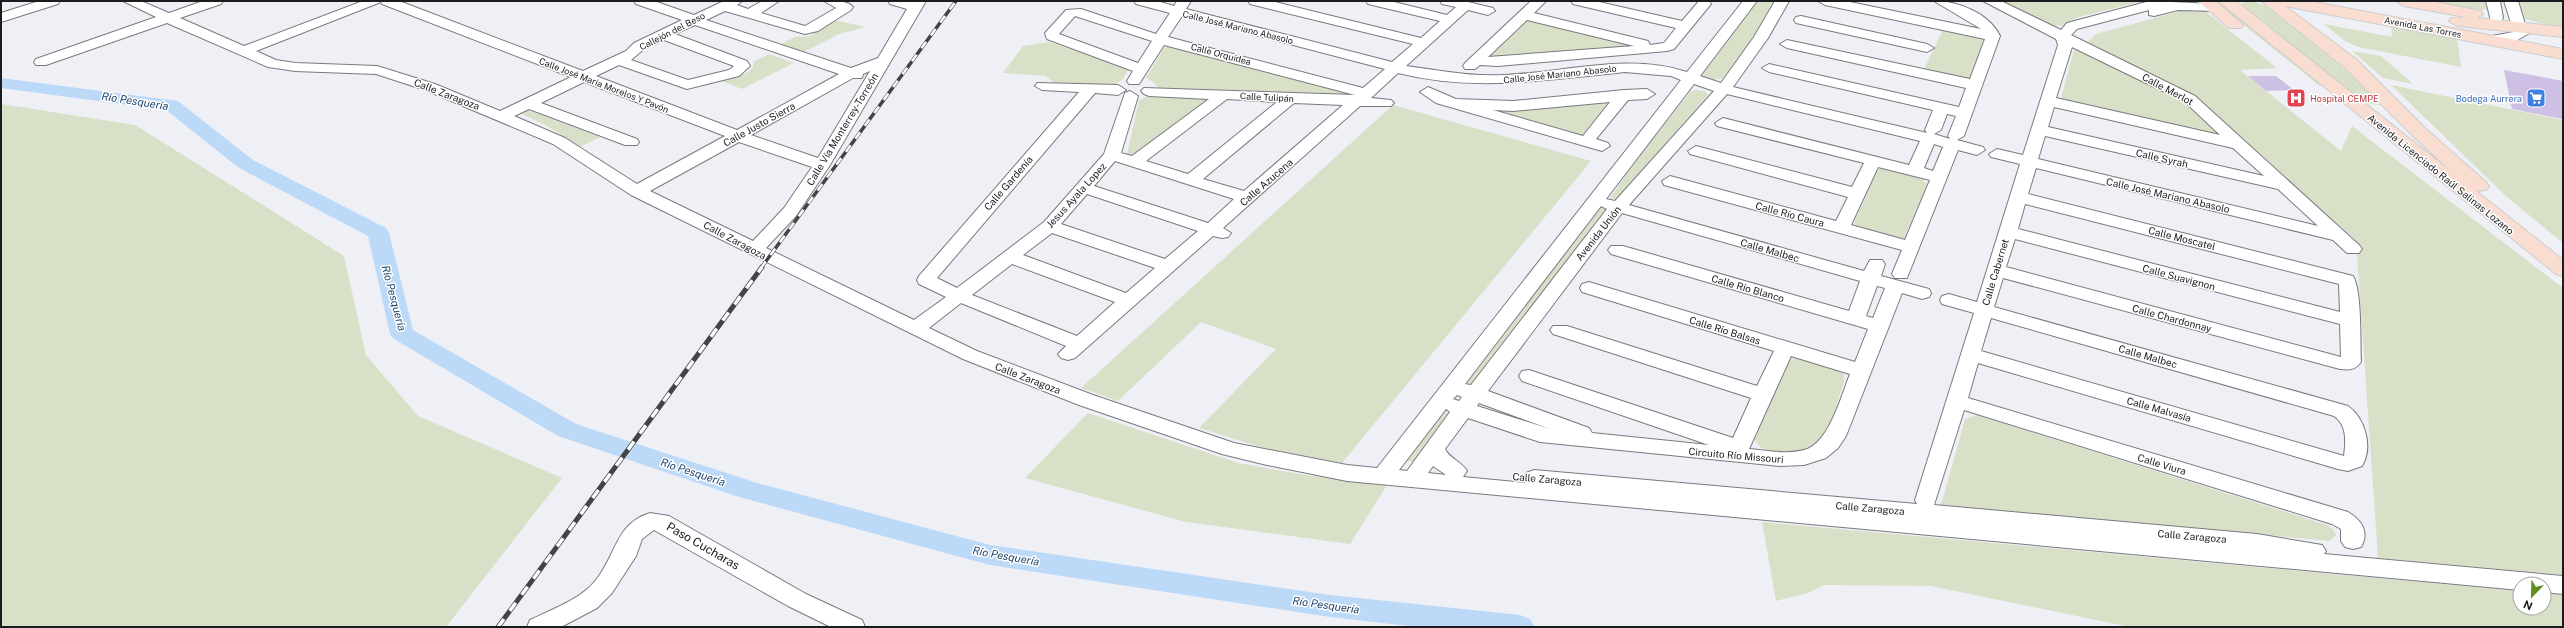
<svg xmlns="http://www.w3.org/2000/svg" width="2564" height="628" font-family="'Public Sans',sans-serif">
  <style>
    .green { fill: #d9e0c8 }
    .lines { fill: none; stroke-linecap: round; stroke-linejoin: round }
    .river { fill: #bdd9f8; fill-rule: evenodd }
    .building { fill: #cebfe4 }
    .minor-casing { stroke: #797a80; stroke-width: 2 }
    .major-casing { stroke: #cdcdce; stroke-width: 2 }
    .minor { fill: #fff; fill-rule: evenodd }
    .major { fill: #f9ddd0; fill-rule: evenodd }
    .rail-far1-casing { stroke: #434446; stroke-width: 3.5 }
    .rail-casing { stroke: #434446; stroke-width: 5 }
    .rail-far1 { stroke: #fff; stroke-width: 2.5; stroke-dasharray: 8; stroke-linecap: butt }
    .rail { stroke: #fff; stroke-width: 3.5; stroke-dasharray: 10; stroke-linecap: butt }
    .labels { text-anchor: middle; dominant-baseline: central; stroke-width: 3; stroke-linejoin: round; paint-order: stroke }
    .far-street-label { font-size: 9px; fill: #1b1c1e; stroke: #fff }
    .far-health-label { font-size: 9px; fill: #be3a42; stroke: #fff; text-anchor: start }
    .far-shop-label { font-size: 9px; fill: #366cbe; stroke: #fff; text-anchor: end }
    .street-label { font-size: 10px; fill: #1b1c1e; stroke: #fff }
    .water-label { font-size: 11px; font-style: italic; fill: #1f466f; stroke: #fff }
    .near-street-label { font-size: 12px; fill: #1b1c1e; stroke: #fff }
  </style>
  <rect width="100%" height="100%" fill="#eff0f6"/>
  <g class="green">
    <path d="M1758,1H1774L1749,43L1723,78L1712,80L1704,77L1703,74Z"/>
    <path d="M2002,1H2145L2078,17L2061,26L2050,25Z"/>
    <path d="M2421,1H2486L2488,9L2475,11Z"/>
    <path d="M2519,1H2563V28L2524,19Z"/>
    <path d="M2244,2H2255L2266,6L2339,64L2382,105L2367,104L2346,87L2331,80L2242,7L2241,5Z"/>
    <path d="M2184,10L2205,11L2277,68L2240,70L2341,151L2352,126L2563,288V575L2378,558L2356,240L2196,98L2088,42L2096,34Z"/>
    <path d="M2226,11H2230L2324,86H2320Z"/>
    <path d="M834,20L866,27L839,34L802,53L781,44L795,37L810,36Z"/>
    <path d="M1527,20L1632,45V47L1490,58L1489,56Z"/>
    <path d="M2324,24L2392,37L2391,25L2457,38L2461,67L2358,47L2345,41Z"/>
    <path d="M1943,30L1985,39L1970,79L1924,69Z"/>
    <path d="M1049,42L1125,67L1128,71L1122,80L1110,86L1056,84L1045,76L1003,73L1023,46Z"/>
    <path d="M1170,46L1346,92L1348,94L1159,89L1154,82L1146,78L1164,48Z"/>
    <path d="M2074,50H2080L2180,100L2217,133L2214,134L2065,101L2061,98Z"/>
    <path d="M2352,51L2381,56L2413,84L2383,78Z"/>
    <path d="M769,54L794,63L742,89L721,81L747,73L753,67V62Z"/>
    <path d="M2391,85L2563,120V243L2508,198Z"/>
    <path d="M1696,90L1705,91L1708,95L1616,199L1610,198L1639,156L1690,92Z"/>
    <path d="M1152,95L1208,99L1132,156L1127,155L1139,100Z"/>
    <path d="M1606,101L1609,104L1582,136L1503,112L1505,110Z"/>
    <path d="M1,104L135,125L344,256L366,355L418,416L562,478L446,627H1Z"/>
    <path d="M1393,105L1591,161L1342,463L1264,448L1199,428L1276,349L1201,322L1118,401L1081,388Z"/>
    <path d="M527,110L600,137L580,147L549,127L520,113Z"/>
    <path d="M1881,168L1918,176L1927,184L1904,238H1898L1859,228L1854,223L1877,171Z"/>
    <path d="M1600,208L1607,209L1472,384L1467,383V380Z"/>
    <path d="M1793,359C1808,358 1832,365 1844,374V381C1828,431 1826,465 1761,448L1754,439L1789,360Z"/>
    <path d="M1443,412L1449,413L1413,462L1408,461L1407,459Z"/>
    <path d="M1088,413L1238,463L1305,475L1387,485L1350,544L1186,522L1025,478Z"/>
    <path d="M1977,415L2327,525L2333,529L2336,535L2330,541L1941,505L1965,419Z"/>
    <path d="M1762,522L2520,591V608H2544V593L2563,595V627H2130L1931,586L1824,585L1808,593L1776,601Z"/>
  </g>
  <g class="lines">
    <path class="river" d="M1,78L178,101L253,160L386,228L389,233L413,330L576,424L754,482L990,545L1330,595L1520,615L1530,619L1535,627H1417L1330,617L990,565L739,497L558,436L394,339L390,334L368,236L239,168L166,110L1,88Z"/>
  </g>
  <g class="building">
    <path d="M2504,70L2563,81V119L2512,109Z"/>
    <path d="M2248,76H2276L2294,90L2266,91Z"/>
  </g>
  <g class="lines">
    <defs>
      <g id="minor">
        <path d="M39,1H60L58,4L1,22V13Z"/>
        <path d="M123,1H141L169,13L203,1H223L221,4L180,18L244,46L363,1H399L583,71L626,51L634,43L682,20L636,4L634,1H654L694,15L724,1H742L737,5L748,9L762,1H779L761,13L805,26L836,8L824,1C833,1 847,0 853,7L851,10L818,31L805,34L725,11L706,20L851,68L878,58L907,9L890,4L888,1H926L830,165L796,216L766,248L914,320L946,297L919,284L917,280L919,276L1079,92L1042,90L1035,86L1037,83L1118,85L1126,90L1118,95L1095,93L937,278L957,288L1044,222L1104,154L1125,93L1130,91L1138,96L1121,153L1132,156L1209,99L1149,96L1144,94L1141,91L1144,88L1355,95L1164,45L1139,84H1129L1127,81L1133,71L1047,39L1045,33L1066,10L1081,9L1156,34L1170,13L1136,4L1134,1H1157L1174,6L1177,1H1191L1186,9L1392,62L1413,44L1250,4L1248,1H1271L1421,38L1440,21L1368,4L1366,1H1390L1447,15L1456,7L1442,4L1440,1H1464L1493,8L1495,11L1488,15L1468,10L1406,66C1438,70 1471,77 1503,75C1563,73 1628,52 1687,72L1743,1H1757L1700,76L1721,83L1754,37L1775,1H1789L1768,38L1733,87L1927,133L1925,130L1933,110L1769,72L1762,68L1769,64L1959,107L1966,88L1787,48L1780,44L1787,40L1970,79L1985,39L1825,5L1818,1H1845L1981,29L1934,1C1958,1 1989,13 2000,36L1964,136L1957,140L1983,147L1985,150L1977,155L1958,150L1907,278H1895L1892,274L1902,250L1664,185L1662,181L1670,176L1836,221L1848,197L1690,154L1688,151L1696,146L1852,187L1864,163L1717,126L1715,123L1723,118L1909,165L1920,141L1727,94L1629,205L1864,271L1870,260H1882L1885,264L1881,276L1929,289L1931,293L1929,297L1922,299L1902,293L1846,436L1838,448L1826,458L1804,465L1780,466L1540,442L1468,418L1445,449C1450,459 1461,461 1467,471L1463,477L1526,483L1523,478L1526,473L1534,470L1917,504L1915,500L1974,313L1942,304L1940,300L1942,296L1949,294L1977,302L2020,164L1991,157L1989,154L1997,149L2023,155L2058,45L2056,39L1983,1H2001L2061,30L2067,23L2150,1L2214,4L2221,8L2219,11L2178,10L2154,16L2149,15V10L2077,29L2071,35L2195,96L2359,245L2362,249L2359,253H2347L2333,240L2036,168L2028,194L2353,276C2362,290 2360,343 2361,362C2355,370 2350,370 2340,369L2003,278L1994,307L2348,406C2366,419 2373,448 2362,466L2348,471L2338,469L1978,363L1968,398L2348,512C2361,520 2370,531 2361,547L2353,549L2345,547L2341,541V529L2332,524L1964,410L1934,505L2257,534L2322,545L2326,551L2324,554L2563,576V594L2544,592V584H2520V590L1347,481L1267,465L1222,454L1079,405L963,359L631,195L553,144L425,90L376,74L295,71L268,67L167,23L46,65H36L34,62L36,59L156,17ZM381,2L382,4L571,77L500,111L435,84L377,66L295,63L276,60L256,51ZM1075,16L1152,41L1138,63L1059,34ZM1182,16L1385,69L1363,88L1168,37ZM695,25L839,74L737,130L596,76L619,65L687,89L739,76L750,66L747,61L675,34ZM664,40L734,66L729,70L688,80L631,60L644,49ZM2072,47L2185,102L2220,135L2056,98ZM870,71L818,158L751,135L853,78H862L863,74ZM1625,72L1671,76L1681,80L1377,468L1347,465L1234,443L1093,395L977,351L929,328L961,303L1066,346L1058,354L1061,358L1068,360L1075,358L1213,236L1222,238L1228,237L1231,233L1223,228L1360,106H1391L1394,103L1391,100L1371,98L1398,73C1473,92 1549,80 1625,72ZM584,82L725,136L637,184L565,138L514,116L529,109L625,145H637L639,142L637,139L541,103ZM1694,84L1714,91L1615,201L1606,199ZM1227,99L1277,102L1188,174L1146,161ZM1294,103L1343,105L1244,191L1203,179ZM2054,107L2233,148L2264,176L2048,127ZM1947,114L1956,116L1948,136L1950,139L1934,134L1941,130ZM2045,136L2278,189L2318,226L2038,159ZM739,142L812,167L784,208L753,241L650,191ZM1934,144L1943,147L1933,171L1924,168ZM1115,161L1234,199L1208,223L1094,186ZM1878,167L1930,180L1905,240L1851,225ZM1087,194L1198,231L1165,259L1061,224ZM2025,204L2339,284L2340,312L2018,229ZM1601,206L1607,209L1471,385L1465,384ZM1622,213L1860,281L1849,311L1623,246H1611L1608,250L1611,254L1868,329L1855,362L1589,282L1582,284L1580,288L1582,292L1774,351L1757,386L1567,326H1553L1550,330L1553,334L1751,398L1733,438L1529,370L1522,371L1519,376L1522,381L1709,445L1592,433L1589,428L1488,391ZM1052,233L1155,268L1126,293L1023,255ZM2015,239L2340,324L2341,357L2006,267ZM1012,264L1115,302L1077,336L972,295ZM1877,286L1885,288L1873,318L1866,316ZM1991,318L2334,416C2347,425 2346,441 2344,456L1981,351ZM1791,356L1850,374C1841,396 1829,444 1804,450C1786,455 1766,450 1749,449ZM1457,395L1462,397L1459,401L1453,399ZM1479,403L1550,429L1477,406ZM1446,409L1450,412L1407,471L1399,470ZM1433,466L1446,475L1428,473Z"/>
        <path d="M1531,1H1546L1534,13L1648,41L1650,45L1664,43L1676,28L1573,4L1571,1H1595L1682,21L1699,1H1709L1711,4L1674,49L1667,51L1498,66L1480,65L1475,69H1465L1463,66L1465,63ZM1527,20L1634,46L1488,57Z"/>
        <path d="M2486,1H2500L2503,18L2501,21H2491Z"/>
        <path d="M2504,1H2518L2528,34L2512,43H2486L2484,40L2486,37L2514,32Z"/>
        <path d="M1801,16L1927,44L1934,48L1927,52L1796,23L1794,20L1796,17Z"/>
        <path d="M1428,87L1456,99L1513,101L1624,90L1647,89L1655,94L1647,99L1628,100L1596,139L1608,143L1610,146L1602,151L1436,103L1420,92ZM1610,102L1583,136L1493,110L1513,111Z"/>
        <path d="M650,513L669,516L806,594L862,620L865,627H831L788,606L654,530L642,539L636,556L612,593L597,608L561,627H527L530,620C552,609 580,600 596,580C616,555 616,523 650,513Z"/>
      </g>
      <g id="major">
        <path d="M2198,1H2216L2243,25L2241,28H2229Z"/>
        <path d="M2218,1H2236L2453,173L2414,137L2344,67L2261,1H2309L2563,49V59L2285,6L2356,59L2426,129L2486,182L2489,186L2486,190L2476,191L2563,260V276L2556,274Z"/>
        <path d="M2396,1H2430L2481,11L2483,14L2477,18L2563,27V37L2457,26L2449,21L2451,18L2466,17L2404,6Z"/>
      </g>
    </defs>
    <use href="#minor" class="minor-casing"/>
    <use href="#major" class="major-casing"/>
    <use href="#minor" class="minor"/>
    <use href="#major" class="major"/>
    <defs>
      <path id="rail-far1" d="M761,268L956,1"/>
      <path id="rail" d="M498,627L762,267"/>
    </defs>
    <use href="#rail-far1" class="rail-far1-casing"/>
    <use href="#rail" class="rail-casing"/>
    <use href="#rail-far1" class="rail-far1"/>
    <use href="#rail" class="rail"/>
  </g>
  <defs>
    <symbol id="hospital-square" viewBox="-11 -11 22 22"><rect x="-9" y="-9" width="18" height="18" rx="4" fill="#e0444e" stroke="#fff"/><path d="M-5-5h3v3.5h4V-5h3V5h-3V1.5h-4V5h-3Z" fill="#fff"/></symbol>
    <symbol id="supermarket-square" viewBox="-11 -11 22 22"><rect x="-9" y="-9" width="18" height="18" rx="4" fill="#3f7fe0" stroke="#fff"/><path d="M-6-5.5h2.5l.6 2H6L4.5 2H-2.5L-4.4-4H-6ZM-1.5 3.2a1.3 1.3 0 1 0 .1 0ZM3 3.2a1.3 1.3 0 1 0 .1 0Z" fill="#fff"/></symbol>
  </defs>
  <g fill-rule="evenodd">
    <use href="#hospital-square" x="2285" y="87" width="22" height="22"/>
    <use href="#supermarket-square" x="2525" y="87" width="22" height="22"/>
  </g>
  <g class="labels">
    <g class="far-street-label">
      <text transform="translate(1238 27) rotate(14)">Calle José Mariano Abasolo</text>
      <text transform="translate(2423 27) rotate(11)">Avenida Las Torres</text>
      <text transform="translate(672 31) rotate(-27)">Callejón del Beso</text>
      <text transform="translate(1221 54) rotate(15)">Calle Orquídea</text>
      <text transform="translate(1560 74) rotate(-6)">Calle José Mariano Abasolo</text>
      <text transform="translate(604 85) rotate(21)">Calle José María Morelos Y Pavón</text>
      <text transform="translate(1267 97) rotate(3)">Calle Tulipán</text>
    </g>
    <g class="far-health-label">
      <text x="2310" y="98">Hospital CEMPE</text>
    </g>
    <g class="far-shop-label">
      <text x="2522" y="98">Bodega Aurrera</text>
    </g>
    <g class="street-label">
      <text transform="translate(2168 89) rotate(28)">Calle Merlot</text>
      <text transform="translate(447 94) rotate(21)">Calle Zaragoza</text>
      <text transform="translate(759 124) rotate(-29)">Calle Justo Sierra</text>
      <text transform="translate(842 129) rotate(-59)">Calle Vía Monterrey-Torreón</text>
      <text transform="translate(2162 158) rotate(13)">Calle Syrah</text>
      <text transform="translate(2441 174) rotate(39)">Avenida Licenciado Raúl Salinas Lozano</text>
      <text transform="translate(1266 182) rotate(-41)">Calle Azucena</text>
      <text transform="translate(1008 183) rotate(-49)">Calle Gardenía</text>
      <text transform="translate(1076 195) rotate(-48)">Jesus Ayala Lopez</text>
      <text transform="translate(2168 195) rotate(13)">Calle José Mariano Abasolo</text>
      <text transform="translate(1790 214) rotate(15)">Calle Río Caura</text>
      <text transform="translate(1598 233) rotate(-52)">Avenida Unión</text>
      <text transform="translate(2182 238) rotate(14)">Calle Moscatel</text>
      <text transform="translate(735 240) rotate(28)">Calle Zaragoza</text>
      <text transform="translate(1770 250) rotate(16)">Calle Malbec</text>
      <text transform="translate(1995 272) rotate(-73)">Calle Cabernet</text>
      <text transform="translate(2179 277) rotate(15)">Calle Suavignon</text>
      <text transform="translate(1748 288) rotate(16)">Calle Río Blanco</text>
      <text transform="translate(2172 318) rotate(15)">Calle Chardonnay</text>
      <text transform="translate(1725 330) rotate(17)">Calle Río Balsas</text>
      <text transform="translate(2148 356) rotate(16)">Calle Malbec</text>
      <text transform="translate(1028 378) rotate(21)">Calle Zaragoza</text>
      <text transform="translate(2159 409) rotate(16)">Calle Malvasía</text>
      <text transform="translate(1736 455) rotate(5)">Circuito Río Missouri</text>
      <text transform="translate(2162 464) rotate(17)">Calle Viura</text>
      <text transform="translate(1547 479) rotate(5)">Calle Zaragoza</text>
      <text transform="translate(1870 508) rotate(5)">Calle Zaragoza</text>
      <text transform="translate(2192 536) rotate(5)">Calle Zaragoza</text>
    </g>
    <g class="water-label">
      <text transform="translate(135 101) rotate(9)">Río Pesquería</text>
      <text transform="translate(394 298) rotate(75)">Río Pesquería</text>
      <text transform="translate(693 472) rotate(18)">Río Pesquería</text>
      <text transform="translate(1006 556) rotate(10)">Río Pesquería</text>
      <text transform="translate(1326 605) rotate(8)">Río Pesquería</text>
    </g>
    <g class="near-street-label">
      <text transform="translate(703 546) rotate(30)">Paso Cucharas</text>
    </g>
  </g>
  <rect width="2564" height="628" fill="none" stroke="#1b1c1e" stroke-width="4"/>
  <g transform="translate(2532 596) rotate(203)"><circle r="19" fill="#ffffff" stroke="#a4a4a5"/>
  <path d="M0-3L7 15L0 10L-7 15Z" fill="#628e1f"/>
  <text y="-6" font-size="11" font-weight="bold" text-anchor="middle" fill="#1b1c1e">N</text>
  </g>
</svg>
